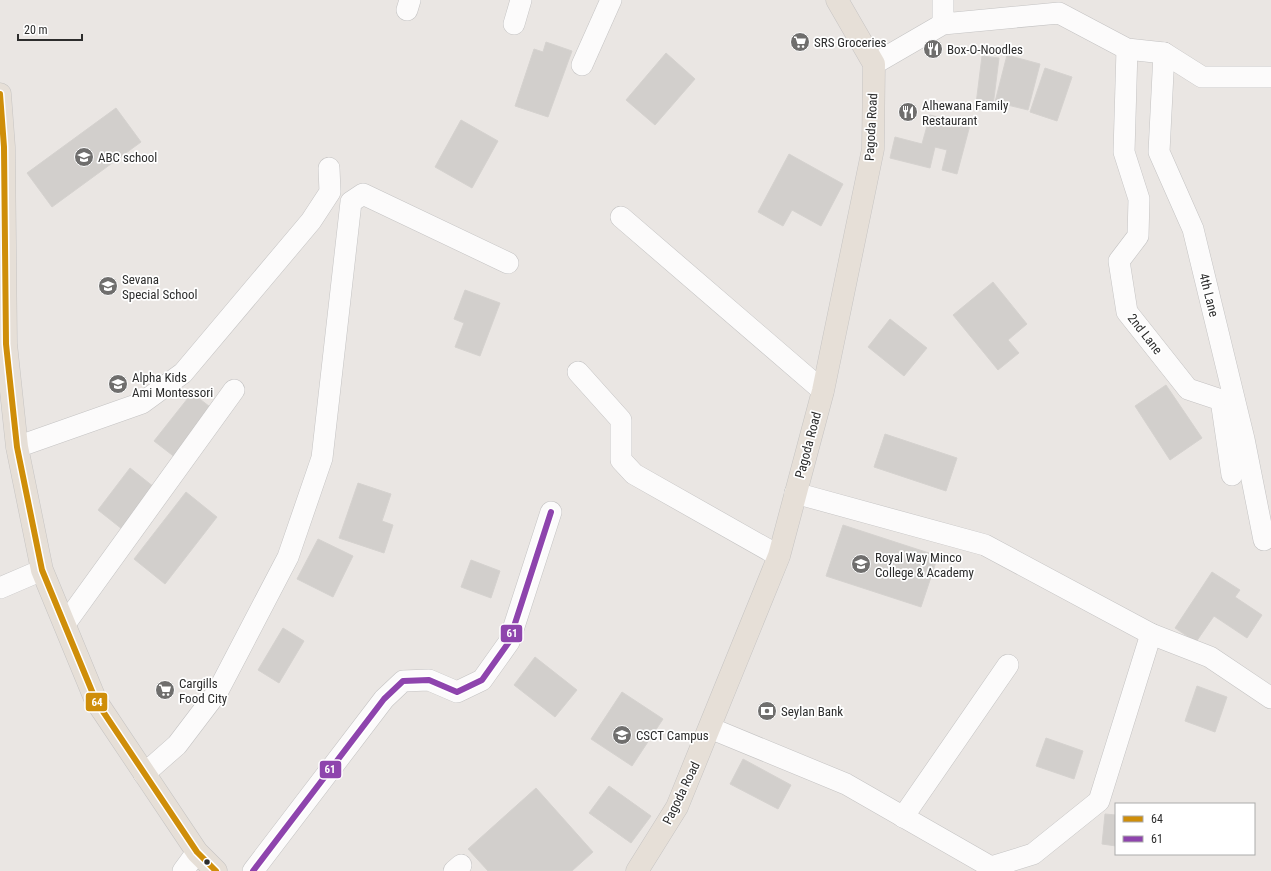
<svg xmlns="http://www.w3.org/2000/svg" width="1271" height="871" font-family="'Roboto Condensed',sans-serif">
  <style>
    .building { fill: #d2cfcc; stroke: #d5d2cf }
    .lines { fill: none; stroke-linecap: round; stroke-linejoin: round }
    .minor-casing { stroke: #c4c3c3; stroke-width: 22 }
    .major-casing { stroke: #c6c4c3; stroke-width: 23 }
    .minor { stroke: #fcfbfb; stroke-width: 21 }
    .major { stroke: #e6dfd7; stroke-width: 22 }
    .bus-1-casing { stroke: #fff; stroke-width: 9 }
    .bus-2-casing { stroke: #fff; stroke-width: 9 }
    .bus-1 { stroke: #cf8e09; stroke-width: 6 }
    .bus-2 { stroke: #8e44ad; stroke-width: 6 }
    .bus-dot { fill: #2d2d2d; stroke: #fff; stroke-width: 1.5 }
    .labels { text-anchor: middle; dominant-baseline: central; stroke-width: 3.5; stroke-linejoin: round; paint-order: stroke }
    .poi-label { font-size: 13px; fill: #2d2d2d; stroke: #fff; text-anchor: start }
    .street-label { font-size: 13px; fill: #2d2d2d; stroke: #fff }
    .line-badge { stroke: #fff; stroke-width: 1.5 }
    .badge-label { font-size: 11px; text-anchor: middle; font-weight: bold; fill: #fff }
  </style>
  <rect width="100%" height="100%" fill="#eae6e3"/>
  <g class="building">
    <path d="M546,42L572,51L548,117L515,106L534,49L543,52Z"/>
    <path d="M666,53L695,79L655,125L626,100Z"/>
    <path d="M1007,55L1040,64L1028,110L995,102Z"/>
    <path d="M982,56L999,58L993,106L976,104Z"/>
    <path d="M1045,68L1072,77L1057,121L1030,112Z"/>
    <path d="M116,108L141,142L52,207L27,173Z"/>
    <path d="M930,115L970,125L957,174L942,170L947,150L935,147L930,168L890,158L895,137L922,144Z"/>
    <path d="M461,120L498,141L472,188L435,167Z"/>
    <path d="M789,154L843,184L821,226L792,210L783,226L758,212Z"/>
    <path d="M993,282L1027,324L1008,340L1019,353L998,370L953,315Z"/>
    <path d="M465,290L500,303L480,356L455,347L464,323L454,319Z"/>
    <path d="M890,319L927,348L904,376L868,347Z"/>
    <path d="M1166,385L1202,438L1170,460L1135,406Z"/>
    <path d="M192,393L214,410L176,458L154,441Z"/>
    <path d="M885,434L957,458L946,491L874,467Z"/>
    <path d="M130,468L159,491L127,533L98,510Z"/>
    <path d="M358,483L391,494L382,521L393,525L384,553L339,538Z"/>
    <path d="M186,492L217,517L165,584L134,559Z"/>
    <path d="M843,525L938,556L921,607L826,576Z"/>
    <path d="M318,539L353,556L333,597L297,579Z"/>
    <path d="M471,560L500,571L491,598L461,587Z"/>
    <path d="M1212,572L1240,590L1235,597L1262,615L1247,638L1214,616L1196,642L1175,628Z"/>
    <path d="M283,628L304,641L279,683L258,670Z"/>
    <path d="M535,657L577,690L555,717L514,685Z"/>
    <path d="M1197,686L1227,697L1215,732L1185,721Z"/>
    <path d="M622,692L663,719L632,766L591,739Z"/>
    <path d="M1046,738L1083,751L1074,779L1036,766Z"/>
    <path d="M743,759L791,785L778,809L730,784Z"/>
    <path d="M609,786L651,816L631,843L589,813Z"/>
    <path d="M536,788L593,852L572,871H488L468,849Z"/>
    <path d="M1105,814L1116,815V846L1102,844Z"/>
  </g>
  <g class="lines">
    <defs>
      <g id="minor">
        <path d="M943,0V24"/>
        <path d="M407,10L410,0"/>
        <path d="M514,24L521,0"/>
        <path d="M1127,49L1124,152L1139,199L1138,236L1119,261L1127,312L1188,389L1221,400L1232,475"/>
        <path d="M1164,53L1159,152L1193,229L1244,439L1264,540"/>
        <path d="M874,64L943,24L1059,13L1127,49L1164,53L1202,77H1271"/>
        <path d="M582,65L611,0"/>
        <path d="M621,217L823,391"/>
        <path d="M578,372L621,420V460L634,474L779,556"/>
        <path d="M17,447L142,403L183,373L311,221L330,192L329,168"/>
        <path d="M795,493L985,545L1151,634L1210,657L1271,698"/>
        <path d="M0,588L42,570"/>
        <path d="M65,624L234,390"/>
        <path d="M710,728L846,784L991,867L996,871"/>
        <path d="M144,774L177,745L218,691L288,557L322,458L351,202L363,194L508,263"/>
        <path d="M903,817L1008,665"/>
        <path d="M991,867L1033,854L1099,801L1151,634"/>
        <path d="M183,871L197,852"/>
        <path d="M253,871L384,699L403,681L429,680L457,692L482,680L509,642L551,512"/>
        <path d="M454,871L461,865"/>
      </g>
      <g id="major">
        <path d="M0,94L4,147L6,344L17,447L42,570L96,701L197,852L216,871"/>
        <path d="M637,871L677,807L779,556L823,391L873,149L874,64L837,0"/>
      </g>
    </defs>
    <use href="#minor" class="minor-casing"/>
    <use href="#major" class="major-casing"/>
    <use href="#minor" class="minor"/>
    <use href="#major" class="major"/>
    <defs>
      <path id="bus-1" d="M0,94L4,147L6,344L17,447L42,570L96,701L197,852L216,871"/>
      <path id="bus-2" d="M253,871L384,699L403,681L429,680L457,692L482,680L509,642L551,512"/>
    </defs>
    <use href="#bus-1" class="bus-1-casing"/>
    <use href="#bus-2" class="bus-2-casing"/>
    <use href="#bus-1" class="bus-1"/>
    <use href="#bus-2" class="bus-2"/>
  </g>
  <defs>
    <symbol id="supermarket-disc" viewBox="-11 -11 22 22"><circle r="9.5" fill="#6f6e6d" stroke="#fff"/><path d="M-6-5.5h2.5l.6 2H6L4.5 2H-2.5L-4.4-4H-6ZM-1.5 3.2a1.3 1.3 0 1 0 .1 0ZM3 3.2a1.3 1.3 0 1 0 .1 0Z" fill="#fff"/></symbol>
    <symbol id="restaurant-disc" viewBox="-11 -11 22 22"><circle r="9.5" fill="#6f6e6d" stroke="#fff"/><path d="M-5-6h1v4h1v-4h1v4h1v-4h1v5L-1.5 .5V6h-2V.5L-5-1ZM5-6V6H3V1.5H1.5Q1.5-4 5-6Z" fill="#fff"/></symbol>
    <symbol id="school-disc" viewBox="-11 -11 22 22"><circle r="9.5" fill="#6f6e6d" stroke="#fff"/><path d="M0-5L7-2L0 1L-7-2ZM-4 1L0 2.5L4 1V4Q0 6-4 4Z" fill="#fff"/></symbol>
    <symbol id="bank-disc" viewBox="-11 -11 22 22"><circle r="9.5" fill="#6f6e6d" stroke="#fff"/><path d="M-6-4H6V4H-6ZM0-2.3a2.3 2.3 0 1 0 0 4.6a2.3 2.3 0 1 0 0-4.6Z" fill="#fff"/></symbol>
    <symbol id="university-disc" viewBox="-11 -11 22 22"><circle r="9.5" fill="#6f6e6d" stroke="#fff"/><path d="M0-5L7-2L0 1L-7-2ZM-4 1L0 2.5L4 1V4Q0 6-4 4Z" fill="#fff"/></symbol>
  </defs>
  <g fill-rule="evenodd">
    <use href="#supermarket-disc" x="789" y="31" width="22" height="22"/>
    <use href="#restaurant-disc" x="922" y="38" width="22" height="22"/>
    <use href="#restaurant-disc" x="897" y="101" width="22" height="22"/>
    <use href="#school-disc" x="73" y="146" width="22" height="22"/>
    <use href="#school-disc" x="97" y="275" width="22" height="22"/>
    <use href="#school-disc" x="107" y="373" width="22" height="22"/>
    <use href="#school-disc" x="850" y="553" width="22" height="22"/>
    <use href="#supermarket-disc" x="154" y="679" width="22" height="22"/>
    <use href="#bank-disc" x="756" y="700" width="22" height="22"/>
    <use href="#university-disc" x="611" y="724" width="22" height="22"/>
  </g>
  <circle class="bus-dot" cx="207" cy="862" r="3.5"/>
  <g class="labels">
    <g class="poi-label">
      <text x="814" y="42">SRS Groceries</text>
      <text x="947" y="49">Box-O-Noodles</text>
      <text x="922" y="105">Alhewana Family<tspan x="922" dy="15">Restaurant</tspan></text>
      <text x="98" y="157">ABC school</text>
      <text x="122" y="279">Sevana<tspan x="122" dy="15">Special School</tspan></text>
      <text x="132" y="377">Alpha Kids<tspan x="132" dy="15">Ami Montessori</tspan></text>
      <text x="875" y="557">Royal Way Minco<tspan x="875" dy="15">College &amp; Academy</tspan></text>
      <text x="179" y="683">Cargills<tspan x="179" dy="15">Food City</tspan></text>
      <text x="781" y="711">Seylan Bank</text>
      <text x="636" y="735">CSCT Campus</text>
    </g>
    <g class="street-label">
      <text transform="translate(871 127) rotate(-87)">Pagoda Road</text>
      <text transform="translate(1209 295) rotate(76)">4th Lane</text>
      <text transform="translate(1145 334) rotate(52)">2nd Lane</text>
      <text transform="translate(808 445) rotate(-75)">Pagoda Road</text>
      <text transform="translate(681 793) rotate(-64)">Pagoda Road</text>
    </g>
  </g>
  <g class="line-badge">
    <rect x="500" y="624" width="23" height="19" rx="4" fill="#8e44ad"/>
    <rect x="85" y="692" width="23" height="20" rx="4" fill="#cf8e09"/>
    <rect x="319" y="760" width="23" height="19" rx="4" fill="#8e44ad"/>
  </g>
  <g class="badge-label">
    <text x="512" y="637">61</text>
    <text x="97" y="706">64</text>
    <text x="330" y="773">61</text>
  </g>
  <rect x="1115" y="803" width="140" height="52" fill="#ffffff" stroke="#ababab"/>
  <rect x="1123" y="816" width="20" height="6" fill="#cf8e09" stroke="#ababab"/>
  <text x="1151" y="823" font-size="12" fill="#2d2d2d">64</text>
  <rect x="1123" y="836" width="20" height="6" fill="#8e44ad" stroke="#ababab"/>
  <text x="1151" y="843" font-size="12" fill="#2d2d2d">61</text>
  <path d="M18 34v6h64v-6" fill="none" stroke="#2d2d2d" stroke-width="2"/>
  <text x="24" y="34" font-size="12" fill="#2d2d2d" stroke="#ffffff" stroke-width="3" paint-order="stroke">20 m</text>
</svg>
